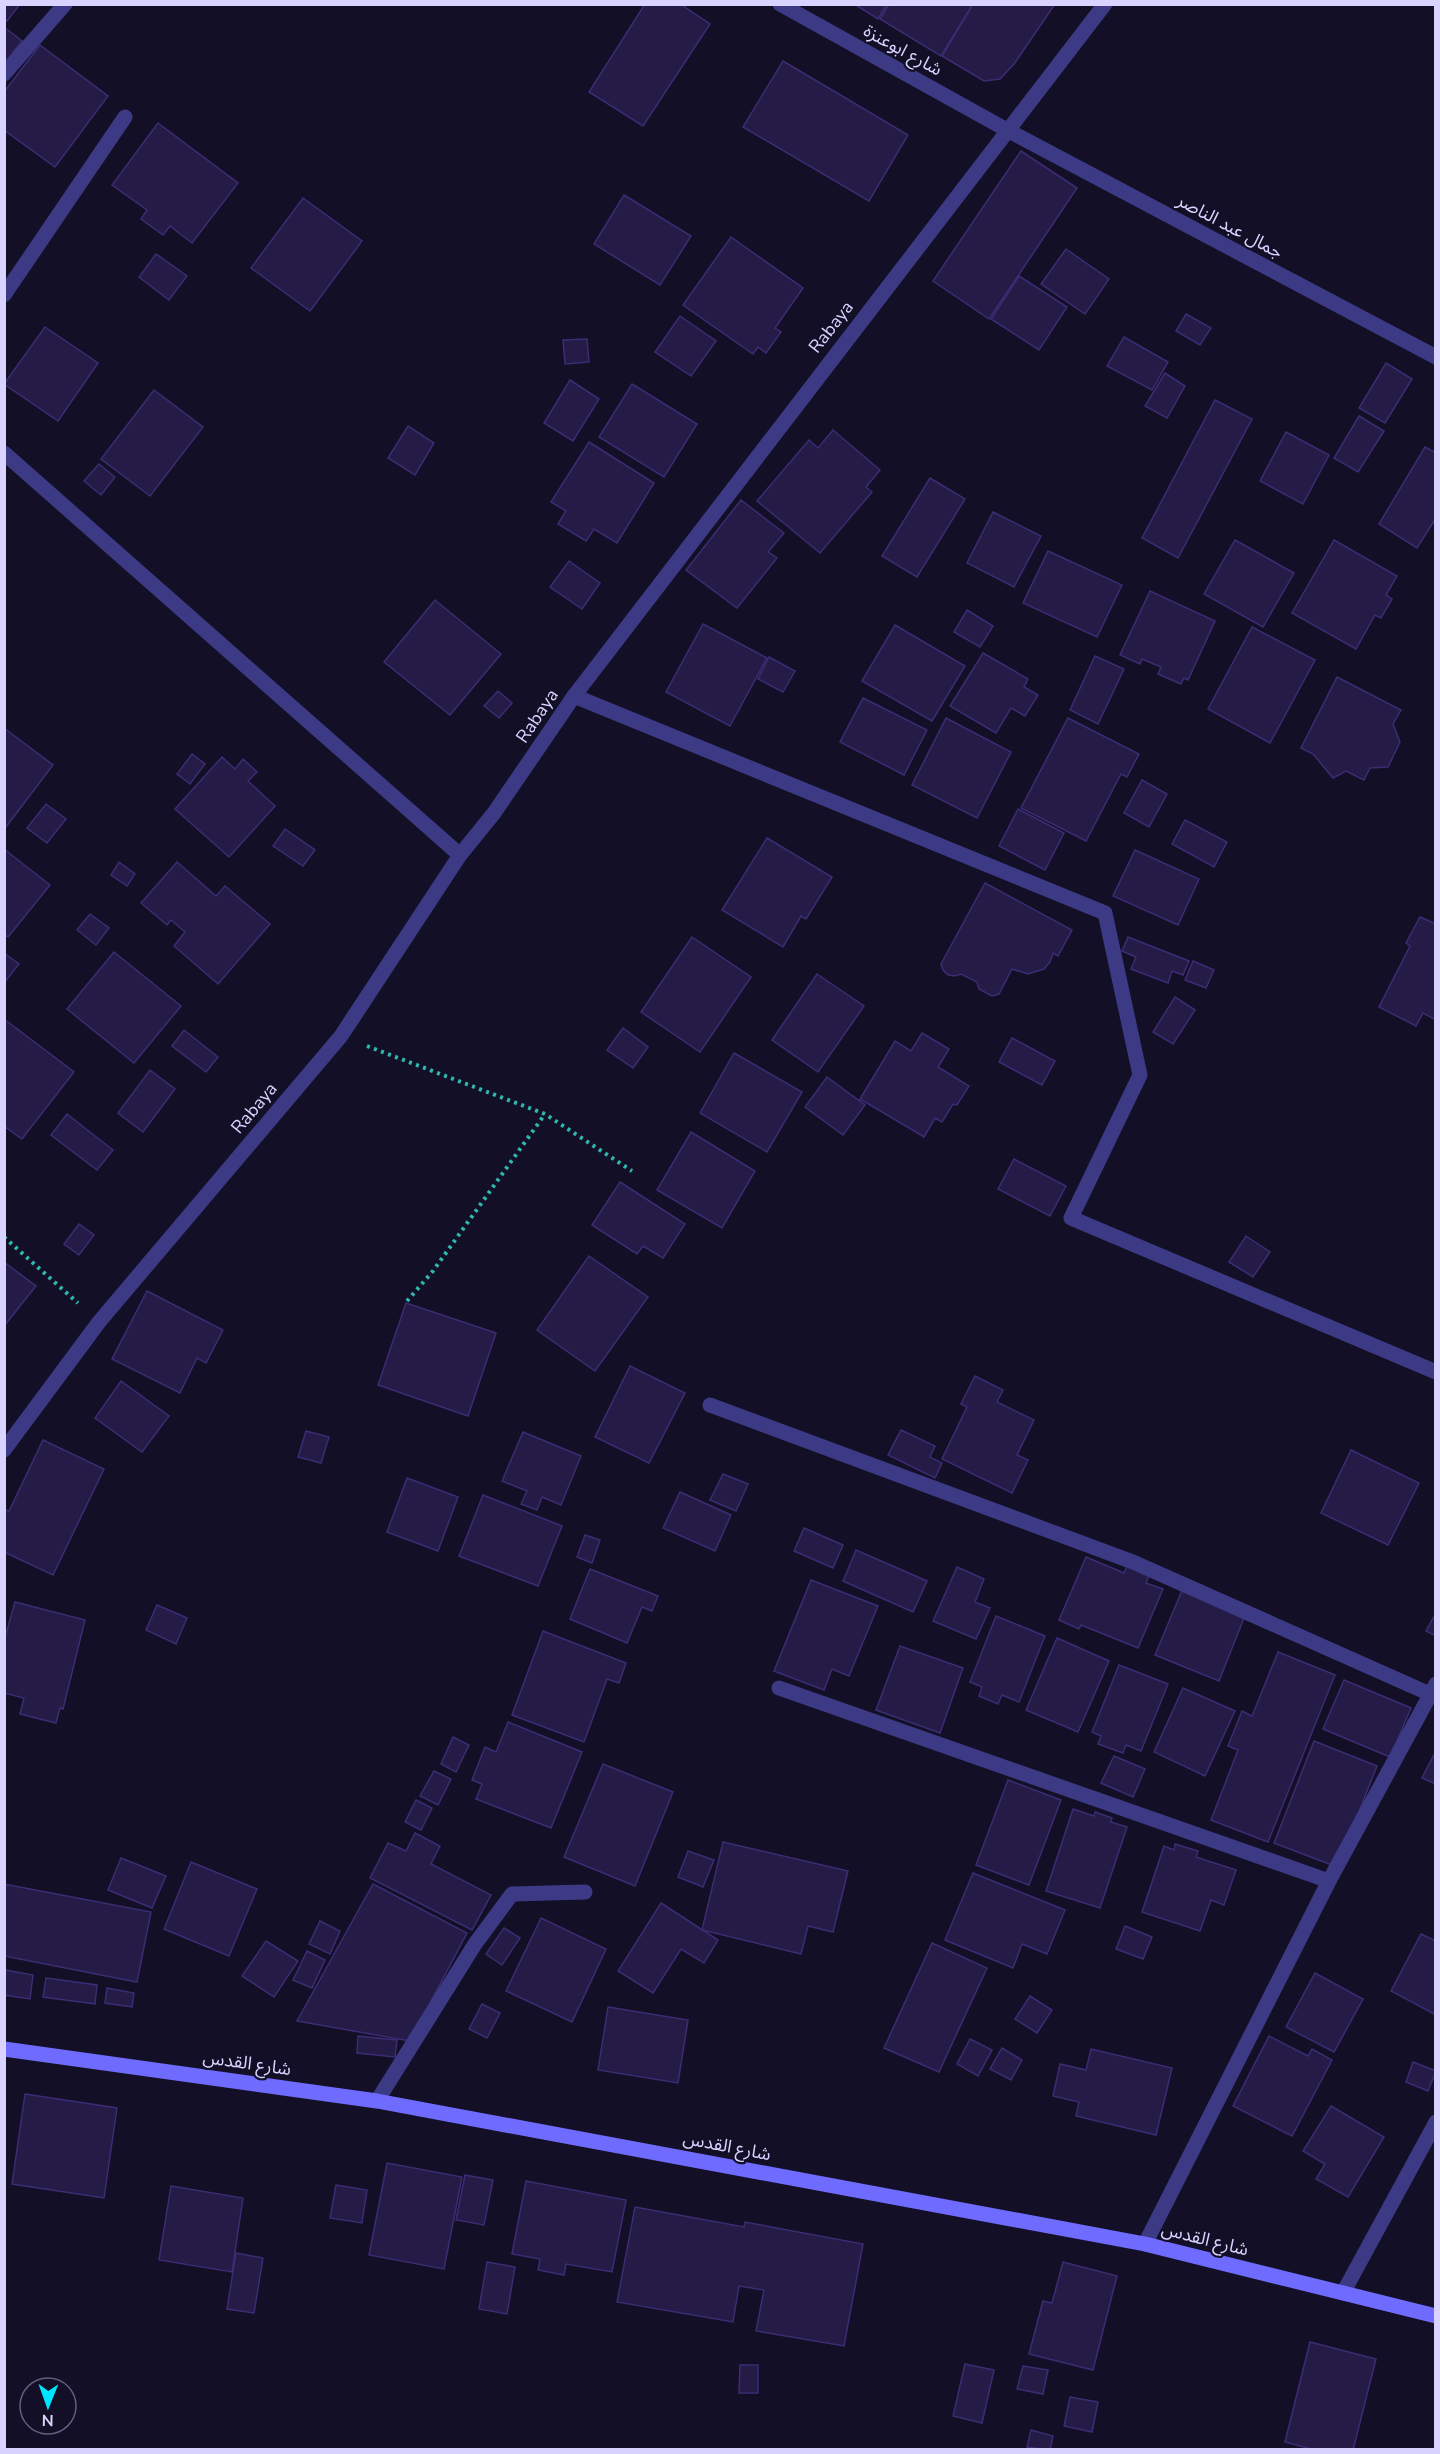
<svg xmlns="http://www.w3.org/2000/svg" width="1440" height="2454" font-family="'Nunito Sans','Noto Sans Arabic',sans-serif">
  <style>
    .building { fill: #241b47; stroke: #3b2d73; stroke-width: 1.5 }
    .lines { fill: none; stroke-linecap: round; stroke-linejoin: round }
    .path { stroke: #2fb8b0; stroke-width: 4; stroke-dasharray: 3 4.5; stroke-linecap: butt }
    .service { stroke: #3d3a85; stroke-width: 15 }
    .minor { stroke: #3d3a85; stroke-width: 15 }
    .tertiary { stroke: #3d3a85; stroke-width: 15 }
    .secondary { stroke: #6f6bff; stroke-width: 15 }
    .labels { text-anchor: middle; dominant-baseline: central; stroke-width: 4.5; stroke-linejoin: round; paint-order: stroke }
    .street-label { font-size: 18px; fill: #d9d4ff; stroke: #130f26 }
  </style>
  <rect width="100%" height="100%" fill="#130f26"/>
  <g class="building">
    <path d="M4,4H20L7,21L4,19Z"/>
    <path d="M645,4H680L710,24L643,126L589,92Z"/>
    <path d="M854,4H887L878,19Z"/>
    <path d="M889,4H973L941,56L880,19Z"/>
    <path d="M973,4H1055L1014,64L1000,79L984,81L942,56Z"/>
    <path d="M4,27L22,41L4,64Z"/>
    <path d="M40,45L108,96L55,167L4,130V92Z"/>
    <path d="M783,61L908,135L869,201L743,127Z"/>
    <path d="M158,123L238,183L192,243L170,226L163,235L141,219L147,210L112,185Z"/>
    <path d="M1021,151L1077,188L989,319L933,281Z"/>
    <path d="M624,195L691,236L660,285L594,244Z"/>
    <path d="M303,198L362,241L310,311L251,268Z"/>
    <path d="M731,237L803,288L775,328L781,332L766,353L758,347L753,354L683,305Z"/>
    <path d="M1066,249L1109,279L1085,314L1041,284Z"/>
    <path d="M156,254L187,276L169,300L139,277Z"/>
    <path d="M1019,276L1067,307L1039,350L991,319Z"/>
    <path d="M1186,314L1211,328L1200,345L1176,331Z"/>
    <path d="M680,316L716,341L691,376L655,352Z"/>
    <path d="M45,327L98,363L58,421L4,384Z"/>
    <path d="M1124,337L1168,362L1152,390L1107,366Z"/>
    <path d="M587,339L589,362L565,364L563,340Z"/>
    <path d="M1386,363L1412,379L1385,423L1359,408Z"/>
    <path d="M1165,373L1185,386L1167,418L1145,406Z"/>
    <path d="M570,380L599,399L573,441L544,423Z"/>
    <path d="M632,384L697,424L664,477L599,437Z"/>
    <path d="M154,390L203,427L150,496L101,459Z"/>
    <path d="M1215,400L1252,419L1178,558L1142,538Z"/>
    <path d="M1359,416L1384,431L1358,472L1334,458Z"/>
    <path d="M408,426L434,443L415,475L388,458Z"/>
    <path d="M833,430L880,470L866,487L872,492L820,553L757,501L809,440L818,448Z"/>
    <path d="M1286,432L1329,455L1303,504L1260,481Z"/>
    <path d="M589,442L654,483L617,543L594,529L586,541L558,524L566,511L551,502Z"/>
    <path d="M1425,447L1436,453V518L1417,548L1379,524Z"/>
    <path d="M99,464L115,477L101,495L84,481Z"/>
    <path d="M930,478L965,499L917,577L882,556Z"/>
    <path d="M741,500L784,533L768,552L777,558L737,608L686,570Z"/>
    <path d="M993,512L1041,536L1014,587L967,563Z"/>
    <path d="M1235,540L1294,573L1263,627L1204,594Z"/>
    <path d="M1334,540L1397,576L1386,595L1392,599L1381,618L1375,615L1356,649L1292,613Z"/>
    <path d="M1048,551L1122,585L1097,637L1023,603Z"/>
    <path d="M569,561L600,583L582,609L550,587Z"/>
    <path d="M1150,591L1215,621L1188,680L1184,678L1181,684L1158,674L1161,667L1142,659L1140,664L1120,655Z"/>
    <path d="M435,600L501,654L450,715L384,662Z"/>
    <path d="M967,610L993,626L980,647L954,632Z"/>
    <path d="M703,624L767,658L730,726L666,692Z"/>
    <path d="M895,625L965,666L932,721L862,681Z"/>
    <path d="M1252,627L1315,660L1270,743L1208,709Z"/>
    <path d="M983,653L1028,679L1024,687L1038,695L1025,716L1011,708L996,733L950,706Z"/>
    <path d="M1095,656L1124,669L1098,724L1070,710Z"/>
    <path d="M769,657L795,671L783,692L758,679Z"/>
    <path d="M1337,677L1401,710L1393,724L1400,742L1388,767L1370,768L1364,780L1346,771L1333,778L1313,754L1301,748Z"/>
    <path d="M498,691L512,703L499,718L484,706Z"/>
    <path d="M863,698L927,730L904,775L840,742Z"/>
    <path d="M946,718L1011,752L977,818L912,785Z"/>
    <path d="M1068,718L1139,754L1127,777L1121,774L1086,841L1021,808Z"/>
    <path d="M4,728L53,765L6,827L4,826Z"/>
    <path d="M192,754L205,764L190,784L177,774Z"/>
    <path d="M222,757L235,769L243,759L257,772L248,781L275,806L229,857L175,809Z"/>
    <path d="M1142,780L1167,794L1149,827L1124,813Z"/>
    <path d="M46,804L66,819L47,843L27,828Z"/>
    <path d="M1018,809L1064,833L1045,870L999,846Z"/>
    <path d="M1185,820L1227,842L1214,867L1172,844Z"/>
    <path d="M285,829L315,850L303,866L273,846Z"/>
    <path d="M767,838L832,877L806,919L801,916L783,947L722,910Z"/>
    <path d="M4,849L50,885L8,937L4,934Z"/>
    <path d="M1135,850L1199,879L1178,925L1113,896Z"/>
    <path d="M119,862L135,874L127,886L111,875Z"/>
    <path d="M177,862L216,896L225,886L270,924L218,984L174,946L185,932L171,920L167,925L141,903Z"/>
    <path d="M985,883L1072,930L1058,956L1053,953L1050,962L1044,969L1028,974L1012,969L999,994L992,996L979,989L977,982L961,974L955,976L948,975L943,970L941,964Z"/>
    <path d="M90,914L109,928L96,945L77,930Z"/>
    <path d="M1420,917L1436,924V1020L1423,1013L1416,1026L1379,1007L1410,946L1406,943Z"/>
    <path d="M692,937L751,977L700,1052L641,1012Z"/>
    <path d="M1128,937L1189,961L1183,975L1172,971L1168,983L1131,969L1136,957L1122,951Z"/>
    <path d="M114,952L181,1006L134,1063L67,1009Z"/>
    <path d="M4,953L19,964L4,983Z"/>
    <path d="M1193,961L1214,970L1206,988L1185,980Z"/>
    <path d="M817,974L864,1006L818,1072L772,1040Z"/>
    <path d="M1175,997L1195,1010L1173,1044L1153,1032Z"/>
    <path d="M4,1019L74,1072L22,1139L4,1126Z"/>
    <path d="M623,1028L648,1047L633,1068L607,1050Z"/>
    <path d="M184,1030L218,1057L206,1072L172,1046Z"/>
    <path d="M922,1033L949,1049L938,1067L969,1086L957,1105L953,1104L942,1122L935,1118L924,1137L860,1099L895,1041L911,1051Z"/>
    <path d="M1012,1038L1055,1061L1042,1085L999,1062Z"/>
    <path d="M734,1053L802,1092L767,1152L700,1113Z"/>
    <path d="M150,1070L175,1089L143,1132L118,1113Z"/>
    <path d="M827,1077L865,1105L843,1135L805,1107Z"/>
    <path d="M67,1114L113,1150L97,1170L51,1135Z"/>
    <path d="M691,1132L755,1171L722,1228L657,1190Z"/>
    <path d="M1014,1159L1066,1186L1050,1216L998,1189Z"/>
    <path d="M620,1182L685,1224L663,1258L643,1246L637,1254L592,1225Z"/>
    <path d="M79,1224L94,1235L79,1255L64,1244Z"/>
    <path d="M1246,1236L1270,1252L1253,1277L1229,1262Z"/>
    <path d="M589,1256L648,1297L595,1371L537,1330Z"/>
    <path d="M4,1262L36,1286L4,1326Z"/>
    <path d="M147,1291L223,1330L206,1363L197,1358L180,1393L112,1359Z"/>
    <path d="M406,1303L496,1333L468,1416L378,1385Z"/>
    <path d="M630,1366L685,1393L649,1463L595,1437Z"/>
    <path d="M975,1376L1003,1390L997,1402L1034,1420L1017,1455L1028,1460L1012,1493L942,1459L967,1407L961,1404Z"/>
    <path d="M121,1381L169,1416L142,1452L95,1418Z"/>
    <path d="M901,1430L935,1446L930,1457L942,1463L935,1478L888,1455Z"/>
    <path d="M306,1431L329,1437L321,1463L298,1457Z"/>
    <path d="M523,1432L581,1456L561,1505L542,1497L537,1510L521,1504L527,1491L502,1481Z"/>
    <path d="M43,1440L104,1469L53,1575L4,1552V1509L9,1511Z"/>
    <path d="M1351,1450L1419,1483L1388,1545L1321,1513Z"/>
    <path d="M723,1474L748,1484L736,1511L710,1500Z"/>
    <path d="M407,1478L458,1497L438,1551L387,1532Z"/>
    <path d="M680,1492L731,1515L715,1551L663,1528Z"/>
    <path d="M483,1495L562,1526L538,1586L459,1556Z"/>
    <path d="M804,1528L843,1545L833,1568L794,1551Z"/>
    <path d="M585,1535L600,1540L592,1563L577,1557Z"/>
    <path d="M856,1550L927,1581L913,1612L843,1581Z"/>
    <path d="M1086,1557L1124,1573L1127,1566L1149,1576L1146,1583L1163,1589L1138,1648L1081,1625L1079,1629L1059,1620Z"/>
    <path d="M957,1567L984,1579L975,1602L990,1608L976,1639L933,1621Z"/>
    <path d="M590,1569L658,1596L652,1611L642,1607L627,1643L570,1619Z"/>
    <path d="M811,1580L878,1606L849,1676L832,1669L824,1690L774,1671Z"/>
    <path d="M1183,1588L1246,1613L1219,1681L1155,1655Z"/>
    <path d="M15,1602L85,1620L63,1709L60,1708L56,1723L20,1714L24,1698L4,1693V1641Z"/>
    <path d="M157,1605L187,1618L176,1644L146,1630Z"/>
    <path d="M1436,1613V1636L1426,1631Z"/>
    <path d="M996,1616L1045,1636L1019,1702L1002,1695L998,1704L979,1696L982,1687L970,1682Z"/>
    <path d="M543,1631L626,1663L619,1683L607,1679L584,1742L512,1715Z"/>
    <path d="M1057,1638L1109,1661L1078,1732L1026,1710Z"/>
    <path d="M900,1646L963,1668L940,1733L876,1710Z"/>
    <path d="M1278,1652L1335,1675L1268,1842L1211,1820L1238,1750L1228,1746L1242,1711L1252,1716Z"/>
    <path d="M1119,1665L1168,1684L1141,1751L1126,1745L1123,1753L1098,1744L1101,1736L1092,1732Z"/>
    <path d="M1344,1680L1411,1708L1390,1757L1323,1729Z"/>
    <path d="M1183,1688L1235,1711L1205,1776L1154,1752Z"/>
    <path d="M508,1722L582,1752L551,1828L476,1799L482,1784L472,1780L485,1747L496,1752Z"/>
    <path d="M453,1737L469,1745L456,1772L441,1764Z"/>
    <path d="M1314,1741L1377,1766L1337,1867L1274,1843Z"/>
    <path d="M1436,1751V1784L1422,1778Z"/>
    <path d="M1114,1756L1145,1769L1133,1797L1101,1783Z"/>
    <path d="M603,1764L673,1792L635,1886L564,1857Z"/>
    <path d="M434,1771L451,1779L438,1805L420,1796Z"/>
    <path d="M1008,1780L1061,1800L1029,1885L976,1865Z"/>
    <path d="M416,1800L432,1808L421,1830L405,1822Z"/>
    <path d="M1073,1809L1094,1816L1095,1812L1112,1818L1111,1822L1127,1827L1100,1908L1046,1891Z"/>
    <path d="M415,1833L440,1846L431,1864L491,1895L472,1930L370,1878L388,1843L406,1851Z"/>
    <path d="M723,1842L848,1871L833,1932L808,1926L801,1954L702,1930Z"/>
    <path d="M1175,1844L1198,1851L1196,1857L1236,1870L1224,1905L1211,1900L1200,1931L1142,1912L1164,1846L1174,1850Z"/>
    <path d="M688,1851L714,1860L703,1887L678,1877Z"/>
    <path d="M121,1858L166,1876L152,1908L108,1890Z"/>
    <path d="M191,1862L257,1889L229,1956L164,1929Z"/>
    <path d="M973,1873L1065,1910L1047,1954L1022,1944L1013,1968L945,1940Z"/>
    <path d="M4,1884L151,1912L137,1982L4,1956Z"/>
    <path d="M373,1884L467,1933L410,2041L297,2021Z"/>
    <path d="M661,1903L718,1940L704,1963L681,1949L653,1993L618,1971Z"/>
    <path d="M541,1918L606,1949L572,2022L506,1991Z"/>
    <path d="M320,1921L340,1931L330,1954L309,1944Z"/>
    <path d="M1125,1926L1152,1937L1143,1959L1116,1949Z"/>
    <path d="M504,1928L520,1938L502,1965L486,1954Z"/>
    <path d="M1421,1934L1436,1941V2015L1391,1991Z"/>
    <path d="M266,1941L298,1961L274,1997L242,1976Z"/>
    <path d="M932,1943L987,1968L939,2072L884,2048Z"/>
    <path d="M307,1951L325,1960L312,1988L293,1980Z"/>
    <path d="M6,1970L33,1975L30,1999L4,1995Z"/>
    <path d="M1315,1973L1363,1999L1334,2052L1286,2027Z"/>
    <path d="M46,1978L97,1985L95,2004L43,1997Z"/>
    <path d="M107,1988L134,1993L132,2007L105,2003Z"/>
    <path d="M1030,1996L1052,2010L1037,2033L1015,2019Z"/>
    <path d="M482,2004L500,2013L487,2038L469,2029Z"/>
    <path d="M608,2007L688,2020L678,2083L598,2070Z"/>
    <path d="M358,2036L397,2040L395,2057L357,2053Z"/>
    <path d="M1269,2036L1308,2056L1312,2049L1332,2060L1292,2136L1233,2106Z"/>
    <path d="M970,2039L992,2050L978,2076L957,2064Z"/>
    <path d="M1002,2048L1022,2060L1011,2080L990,2069Z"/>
    <path d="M1091,2049L1172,2068L1156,2135L1076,2116L1079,2102L1053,2096L1060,2064L1086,2070Z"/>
    <path d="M1413,2062L1436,2071L1428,2091L1406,2082Z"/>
    <path d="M25,2094L117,2108L104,2198L12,2184Z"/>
    <path d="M1331,2106L1384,2137L1348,2197L1316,2179L1325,2164L1303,2151Z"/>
    <path d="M387,2163L462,2177L444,2269L369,2255Z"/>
    <path d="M465,2175L493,2180L484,2225L456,2220Z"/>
    <path d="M526,2181L626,2200L612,2272L566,2264L564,2275L538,2270L540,2259L512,2254Z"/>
    <path d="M336,2185L367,2190L362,2223L330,2218Z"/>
    <path d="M171,2186L243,2198L232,2272L159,2260Z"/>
    <path d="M635,2207L744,2227L745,2222L863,2244L844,2346L756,2331L764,2290L739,2286L733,2322L617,2302Z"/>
    <path d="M236,2253L263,2258L254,2313L227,2309Z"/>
    <path d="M487,2262L515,2267L507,2314L479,2309Z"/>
    <path d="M1063,2262L1117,2276L1093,2370L1029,2354L1043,2301L1052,2303Z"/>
    <path d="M1310,2342L1376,2359L1353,2450H1315L1285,2442Z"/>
    <path d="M965,2364L994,2370L982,2423L953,2416Z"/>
    <path d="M740,2365H758V2393H739Z"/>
    <path d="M1023,2366L1048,2370L1043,2394L1017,2389Z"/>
    <path d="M1070,2397L1098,2402L1092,2432L1064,2426Z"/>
    <path d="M1031,2430L1053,2436L1050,2450L1027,2447Z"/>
  </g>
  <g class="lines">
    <g class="path">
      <path d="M367,1046L545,1114L632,1171"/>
      <path d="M4,1237L78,1303"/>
      <path d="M407,1301L433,1271L545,1114"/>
    </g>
    <g class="service">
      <path d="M4,74L65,4"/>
      <path d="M4,295L125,117"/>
      <path d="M4,453L460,855"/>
      <path d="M710,1405L1133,1562L1430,1694"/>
      <path d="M779,1688L1329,1881"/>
      <path d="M377,2101L475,1944L512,1894L585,1892"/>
      <path d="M1343,2293L1436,2122"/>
    </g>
    <g class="minor">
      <path d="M780,4L1007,130L1436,357"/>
      <path d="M574,696L1105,913L1140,1075L1071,1218L1436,1372"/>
      <path d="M1145,2244L1329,1881L1436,1684"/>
    </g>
    <path class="tertiary" d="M4,1450L99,1322L341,1036L460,855L494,813L574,696L1105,4"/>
    <path class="secondary" d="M4,2049L377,2101L1145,2244L1436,2316"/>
  </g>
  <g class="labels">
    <g class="street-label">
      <text transform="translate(903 50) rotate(29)">شارع ابوعنزة</text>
      <text transform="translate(1230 226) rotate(28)">جمال عبد الناصر</text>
      <text transform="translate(831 327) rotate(-52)">Rabaya</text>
      <text transform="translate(537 716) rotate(-56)">Rabaya</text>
      <text transform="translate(254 1108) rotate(-50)">Rabaya</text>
      <text transform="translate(247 2063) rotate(8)">شارع القدس</text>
      <text transform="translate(727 2146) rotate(11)">شارع القدس</text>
      <text transform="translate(1205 2239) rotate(14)">شارع القدس</text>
    </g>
  </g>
  <rect width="1440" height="2454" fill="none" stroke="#d9d4ff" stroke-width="12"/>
  <g transform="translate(48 2406) rotate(181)"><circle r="28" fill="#130f26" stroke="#625e7d" stroke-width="1.5"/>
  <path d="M0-4.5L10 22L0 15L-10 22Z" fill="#00e5ff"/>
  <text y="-9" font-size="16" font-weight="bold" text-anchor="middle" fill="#d9d4ff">N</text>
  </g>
</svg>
